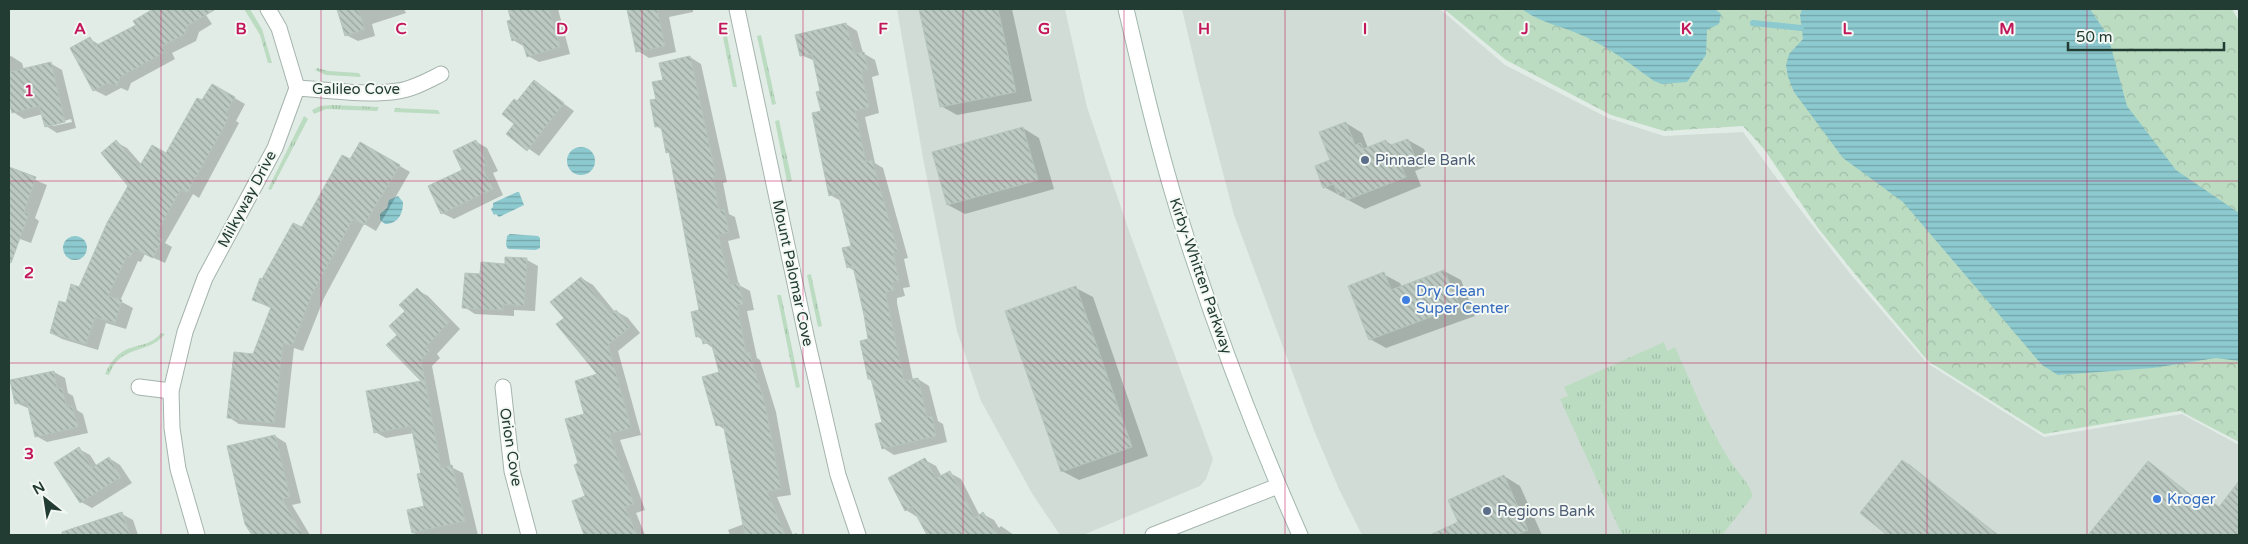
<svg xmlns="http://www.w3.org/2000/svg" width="2248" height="544" font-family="'Varela Round',sans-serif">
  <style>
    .built { fill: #d0dcd5 }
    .grass { fill: url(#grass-tufts) }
    .park { fill: url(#park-crowns) }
    .water { fill: url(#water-rules) }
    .shadow { fill: #0003; fill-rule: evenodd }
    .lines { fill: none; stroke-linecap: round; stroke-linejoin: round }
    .stream { stroke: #8ccacf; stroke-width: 6 }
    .building { fill: url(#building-back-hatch); stroke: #b5c5bd }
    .street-casing { stroke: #a5b4ad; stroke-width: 17 }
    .secondary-casing { stroke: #a1b7ad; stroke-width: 17 }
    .street { stroke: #fff; stroke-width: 15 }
    .secondary { stroke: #fff; stroke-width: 15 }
    .grid { fill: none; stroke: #c2185b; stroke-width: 1; stroke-opacity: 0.55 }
    .service-dot { fill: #5c6f8a; stroke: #f3f8f5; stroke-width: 2 }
    .shop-dot { fill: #3f7fe0; stroke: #f3f8f5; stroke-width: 2 }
    .labels { text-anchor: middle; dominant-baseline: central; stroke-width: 4; stroke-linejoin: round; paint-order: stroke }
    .street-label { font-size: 15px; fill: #233c33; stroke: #f3f8f5 }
    .service-label { font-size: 15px; fill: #4e5e75; stroke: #f3f8f5; text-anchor: start }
    .shop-label { font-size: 15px; fill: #366cbe; stroke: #f3f8f5; text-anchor: start }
    .grid-label { font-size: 16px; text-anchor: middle; font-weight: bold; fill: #c2185b; stroke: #f3f8f5; stroke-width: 4; stroke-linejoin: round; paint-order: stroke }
  </style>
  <defs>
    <pattern id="grass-tufts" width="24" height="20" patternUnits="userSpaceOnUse" patternTransform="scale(1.25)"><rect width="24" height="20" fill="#bcdcc2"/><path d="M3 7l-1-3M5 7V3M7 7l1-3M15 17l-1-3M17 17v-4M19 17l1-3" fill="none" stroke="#a1bea7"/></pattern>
    <pattern id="park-crowns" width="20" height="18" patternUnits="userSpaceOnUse" patternTransform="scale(1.25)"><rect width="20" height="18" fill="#bcdcc2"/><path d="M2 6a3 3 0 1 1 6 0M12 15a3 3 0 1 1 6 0" fill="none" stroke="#a1bea7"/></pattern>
    <pattern id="water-rules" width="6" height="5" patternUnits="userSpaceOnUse" patternTransform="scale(1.25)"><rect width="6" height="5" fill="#8ccacf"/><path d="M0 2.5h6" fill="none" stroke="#72a5a9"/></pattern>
    <pattern id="building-back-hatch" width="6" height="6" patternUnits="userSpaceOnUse" patternTransform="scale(1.25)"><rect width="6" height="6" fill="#bbc9c2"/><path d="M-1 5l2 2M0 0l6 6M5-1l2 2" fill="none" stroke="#98a49e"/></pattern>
  </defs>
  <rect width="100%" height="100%" fill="#e2ece7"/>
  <g class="built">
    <path d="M897,9H1065L1087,107L1129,231L1213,459L1206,479L1200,486L1083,535H1060L1033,495L981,401L957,331L923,158Z"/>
    <path d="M1182,9H1440L1505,65L1608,118L1664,136L1743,132L1789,195L1852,276L1927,363L2044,437L2182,414L2239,445V535H1362L1339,489L1315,433L1234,215L1199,81Z"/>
  </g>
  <g class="grass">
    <path d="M244,9H250L262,29L272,63H268L260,35Z"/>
    <path d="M761,35L776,104L772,105L757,36Z"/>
    <path d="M727,36L737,87H733L723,37Z"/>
    <path d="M317,68L329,71L359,73L361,77L326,75L315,70Z"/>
    <path d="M333,105L379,107L377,111L326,109L314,114L312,110L320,106Z"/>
    <path d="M395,108L438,110L440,114L394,112Z"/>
    <path d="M304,116L308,119L271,190L268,189Z"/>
    <path d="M779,120L792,181L787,182L775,121Z"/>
    <path d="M811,274L822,326L818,327L807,275Z"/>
    <path d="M777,295H781L800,387L796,388Z"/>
    <path d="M161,333L165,334C148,355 120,344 109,375L105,374C122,336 144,354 161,333Z"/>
    <path d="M1664,342L1667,351L1675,347C1692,384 1706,422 1727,456C1733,468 1754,487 1752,497L1722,535H1622L1560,399L1568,396L1564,387Z"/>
  </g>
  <path class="park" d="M1444,9H2232L2239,21V442L2180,411L2044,434L1928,361L1855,274L1818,228L1764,149L1743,126L1664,131L1611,115L1506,60Z"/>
  <g class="water">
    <path d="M1522,9H1715L1721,14L1719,24L1707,30L1706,55L1687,82L1662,84L1654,81C1632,65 1610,48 1586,37C1565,27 1540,23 1522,9Z"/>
    <path d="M1802,9H2090L2108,36L2127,106L2176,170L2239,213V361L2216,358L2153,368L2058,375L2042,365L1903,202L1843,158L1794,92L1788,77L1786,65L1789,54L1803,39L1800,15Z"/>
    <circle cx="581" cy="161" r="14"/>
    <path d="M517,192H519L524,205L499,217L496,214L494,215L491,209L493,207V203Z"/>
    <path d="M398,196L403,202C403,214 398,224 385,224L380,220V214L387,208L389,200Z"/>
    <path d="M510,234L538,236L540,238V248L536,250L508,249L506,245L507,236Z"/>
    <circle cx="75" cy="248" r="12"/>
  </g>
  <g class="shadow">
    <path d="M155,9H202L212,24L199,32L196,41L172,53L175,59L131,83L128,91L121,88L106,96L94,90L90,39L100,45L137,25L135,21Z"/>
    <path d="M338,9H404L406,13L372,24L375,36L358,41L346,35Z"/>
    <path d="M509,9H558L570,54L539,62L528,56L525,47L513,40L512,21Z"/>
    <path d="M628,9H693V12L669,17L676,52L649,58L638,51Z"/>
    <path d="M920,9H1012L1032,101L957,115L941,106Z"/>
    <path d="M846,24L857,31L863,53L875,60L879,75L872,77L879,113L865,117L875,163L883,168L908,258L904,259L910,287L903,288L905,296L897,298V303L913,380L918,379L929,386L938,421L943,424L947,442L894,455L883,448L884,423L873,381L869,379V340L856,272L848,267L853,247L841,201L830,195L822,92L815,61L801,55Z"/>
    <path d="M11,56L22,63L24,70L50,63L62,70L76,128L57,133L46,126L43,114L24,119L13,112L9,97V57ZM71,119L72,122L53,126V124Z"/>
    <path d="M690,57L701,64L727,182L723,183L729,214L735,217L740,238L728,241L739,285L750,291L754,310L747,311L757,358L760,360L776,412L791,495L777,497L793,535L796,533L799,535H730L728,530L744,524L726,430L717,425L721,373L714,349L697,336L700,311L670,154L667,152L664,131L656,126L657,100L665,81Z"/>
    <path d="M534,82L574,111L539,156L508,134L516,124L518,103Z"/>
    <path d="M212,85L245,104L236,121L239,123L199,198L193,194L165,243L172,247L165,263L145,254L141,262L138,261L120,301L133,308L126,329L106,323L98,350L62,339L51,333L67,304L80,288L130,186L116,142L127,148L142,165L167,155Z"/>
    <path d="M1346,123L1362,133L1368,148L1386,141L1393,146L1408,140L1424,149L1430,165L1415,171L1421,186L1365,209L1324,187Z"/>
    <path d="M1023,128L1039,138L1054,189L965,214L948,205Z"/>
    <path d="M475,141L487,148L498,171L493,173L503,195L454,219L442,213Z"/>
    <path d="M361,143L410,172L376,231L364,224L324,298L303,351L294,348L285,428L239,424L228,417L272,309L253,299L263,280L302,229Z"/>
    <path d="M9,169L47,185L35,218L39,221L31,243L9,235Z"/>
    <path d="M507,258L527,260L538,266L535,311L514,310V316L475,314L464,307L482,275L506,265Z"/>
    <path d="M1444,271L1461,280L1475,316L1386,348L1370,339L1383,274L1400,283L1402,287Z"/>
    <path d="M581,278L593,285L615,312L616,311L628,318L640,333L618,351L641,435L620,440L645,510L636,513L645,535H585L574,502L586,497L579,464L586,415L599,375L566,318Z"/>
    <path d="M1076,288L1093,297L1148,456L1079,480L1062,471Z"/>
    <path d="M417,290L428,296L460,329L437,354L440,358L432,366L451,467L463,473L478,535H418L413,533L426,507L414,433L386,438L375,432L423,382L399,335L406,311Z"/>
    <path d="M54,372L65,378L68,393L73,396L77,410L83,414L88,433L47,442L36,436L30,409L16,403Z"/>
    <path d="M275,436L286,443L301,503L292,505L310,535H253L247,524Z"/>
    <path d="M79,449L90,455L97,466L109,458L120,465L132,483L92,508L81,502Z"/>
    <path d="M925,460L936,466L942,477L950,473L961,479L980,516L983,514L994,520L999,528L1001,526L1014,535H932L917,517L906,510Z"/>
    <path d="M1903,461L1910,465L1998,535H1889L1861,513Z"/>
    <path d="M2148,463L2201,502L2205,497L2220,508L2232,492L2239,496V535H2089Z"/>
    <path d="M1504,476L1520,486L1542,535H1457L1453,526L1460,523Z"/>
    <path d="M122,514L133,520L138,535H87L84,526Z"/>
  </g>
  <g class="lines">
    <path class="stream" d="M1753,23L1801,28"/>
  </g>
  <g class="building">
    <path d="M153,9H216L187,26L185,34L162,46L165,52L120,77L117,86L108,83L93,91L70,48L90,37L95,46L136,25L133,21Z"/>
    <path d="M337,9H358L365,29L345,36Z"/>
    <path d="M508,9H549L560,47L527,57L521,38L512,41L507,21L511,20Z"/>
    <path d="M627,9H657L665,46L636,52Z"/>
    <path d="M919,9H998L1016,92L940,107Z"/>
    <path d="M846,23L854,54L864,52L868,69L861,71L869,107L855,111L866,162L872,160L898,252L893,253L899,281L892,282L894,290L886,292V296L904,381L918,378L927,417L932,416L936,436L882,449L875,424L882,422L871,379H868L860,341L868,339L864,315L853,266L847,268L842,248L851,246L838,193L829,196L812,113L821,111L816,92L820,91L812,54L800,56L795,35Z"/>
    <path d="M690,56L716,176L713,177L719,211L724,209L729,232L718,235L730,285L739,283L743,304L737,305L746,353L749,352L765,404L781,489L767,491L785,535H745L723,423L716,426L702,377L719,372L711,342L703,344L701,336L696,337L691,312L699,310L669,152L666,153L661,126L655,127L650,100L656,99L652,82L663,80L659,63Z"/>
    <path d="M51,62L65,122L45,127L39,106L12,113L9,102V72Z"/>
    <path d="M534,80L564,103L527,151L506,134L514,124L502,114L514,99L517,101Z"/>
    <path d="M212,84L235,97L226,113L229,115L225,125L187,193L181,189L155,236L162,239L153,258L134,249L130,257L127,256L108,296L122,300L115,323L95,317L86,344L50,333L59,301L66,303L71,284L79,287L107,223L128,186L101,153L116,140L139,167L152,145L166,153L197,98L202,100Z"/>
    <path d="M1346,122L1355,145L1361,143L1363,149L1386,140L1388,146L1408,139L1414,155L1399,161L1406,177L1347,200L1344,191L1338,194L1334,184L1323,188L1315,166L1330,160L1319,132Z"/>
    <path d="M1023,127L1038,180L947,205L932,152Z"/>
    <path d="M476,140L487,165L482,167L493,189L441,214L428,186L462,170L453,151Z"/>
    <path d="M360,142L400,165L364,225L353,219L313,292L292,346L283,343L274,423L227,418L234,352L253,354L271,307L252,300L260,278L262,279L293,223L302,227L342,155L350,159Z"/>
    <path d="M9,167L36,177L24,212L29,213L11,263L9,262Z"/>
    <path d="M505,257L527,258L524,306L503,304V310L462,308L465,273L480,274L481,262L505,264Z"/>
    <path d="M1444,270L1460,306L1369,340L1348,286L1384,272L1391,290Z"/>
    <path d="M581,277L611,314L616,310L630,327L608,345L631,428L609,434L634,504L625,507L637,535H584L572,501L585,496L574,465L578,463L565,419L584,414L575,381L597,374L556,324L564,318L550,302Z"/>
    <path d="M1076,286L1132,447L1061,472L1005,311Z"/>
    <path d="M417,288L449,322L426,347L430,351L421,359L441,468L452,465L465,521L412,533L407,510L424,506L417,474L421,473L411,426L374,433L366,391L421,381L386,345L397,335L389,326L405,311L399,305Z"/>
    <path d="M54,371L57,389L62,388L67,408L72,406L78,427L35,437L27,402L15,404L10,380Z"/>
    <path d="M275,435L290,497L282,499L303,535H252L245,524L227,446Z"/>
    <path d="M79,447L92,468L109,457L121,477L80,503L54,463Z"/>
    <path d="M925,458L936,478L950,471L975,518L983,512L998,535H927L912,507L905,511L888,478Z"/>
    <path d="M1902,460L1998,535H1887L1860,513Z"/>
    <path d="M2148,461L2200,502L2205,496L2219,507L2239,481V535H2088Z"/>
    <path d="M1504,475L1528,530L1516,535H1430L1458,522L1448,500Z"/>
    <path d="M122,512L130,535H62V532Z"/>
  </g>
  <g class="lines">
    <defs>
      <g id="street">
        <path d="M737,9L807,340L838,475L858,535"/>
        <path d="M297,88C329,90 365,96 398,91C413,89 427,81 441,74"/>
        <path d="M139,387L171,391"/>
        <path d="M503,387L512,471L529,535"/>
        <path d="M197,535L178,469L172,428L171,391L185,332L205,278L275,148L297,88L279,28L268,9"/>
        <path d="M1153,535L1278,486"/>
      </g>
      <path id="secondary" d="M1126,9C1142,77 1158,146 1179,214C1213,323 1254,431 1300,535"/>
    </defs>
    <use href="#street" class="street-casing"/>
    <use href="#secondary" class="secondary-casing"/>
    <use href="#street" class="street"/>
    <use href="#secondary" class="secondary"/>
  </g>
  <path class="grid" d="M161,9V535M321,9V535M482,9V535M642,9V535M803,9V535M963,9V535M1124,9V535M1285,9V535M1445,9V535M1606,9V535M1766,9V535M1927,9V535M2087,9V535M9,181H2239M9,363H2239"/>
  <g class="service-dot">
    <circle cx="1365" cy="160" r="5"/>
    <circle cx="1487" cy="511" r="5"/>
  </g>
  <g class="shop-dot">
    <circle cx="1406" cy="300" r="5"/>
    <circle cx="2157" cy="499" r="5"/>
  </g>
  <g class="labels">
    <g class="street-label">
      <text x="356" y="89">Galileo Cove</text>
      <text transform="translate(247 199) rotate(-62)">Milkyway Drive</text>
      <text transform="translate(793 273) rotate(78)">Mount Palomar Cove</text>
      <text transform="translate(1201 276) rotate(71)">Kirby-Whitten Parkway</text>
      <text transform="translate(511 447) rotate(81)">Orion Cove</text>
    </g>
    <g class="service-label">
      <text x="1375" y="160">Pinnacle Bank</text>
      <text x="1497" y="511">Regions Bank</text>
    </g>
    <g class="shop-label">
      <text x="1416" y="291">Dry Clean<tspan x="1416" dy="17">Super Center</tspan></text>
      <text x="2167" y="499">Kroger</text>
    </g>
  </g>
  <g class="grid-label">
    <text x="80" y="34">A</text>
    <text x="241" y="34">B</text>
    <text x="401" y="34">C</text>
    <text x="562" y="34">D</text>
    <text x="723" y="34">E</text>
    <text x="883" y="34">F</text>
    <text x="1044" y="34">G</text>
    <text x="1204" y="34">H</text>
    <text x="1365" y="34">I</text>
    <text x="1525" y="34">J</text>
    <text x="1686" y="34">K</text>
    <text x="1847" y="34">L</text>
    <text x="2007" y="34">M</text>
    <text x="29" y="96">1</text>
    <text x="29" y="278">2</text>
    <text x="29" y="459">3</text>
  </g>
  <rect width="2248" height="544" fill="none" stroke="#233c33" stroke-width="20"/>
  <g transform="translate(45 499) rotate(330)" stroke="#f3f8f5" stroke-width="4" paint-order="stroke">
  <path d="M0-4L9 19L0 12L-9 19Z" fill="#233c33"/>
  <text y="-8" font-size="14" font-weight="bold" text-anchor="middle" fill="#233c33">N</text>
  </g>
  <path d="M2068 42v8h156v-8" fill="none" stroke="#233c33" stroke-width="2.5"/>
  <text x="2076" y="42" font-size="15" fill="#233c33" stroke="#f3f8f5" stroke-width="4" paint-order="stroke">50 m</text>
</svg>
